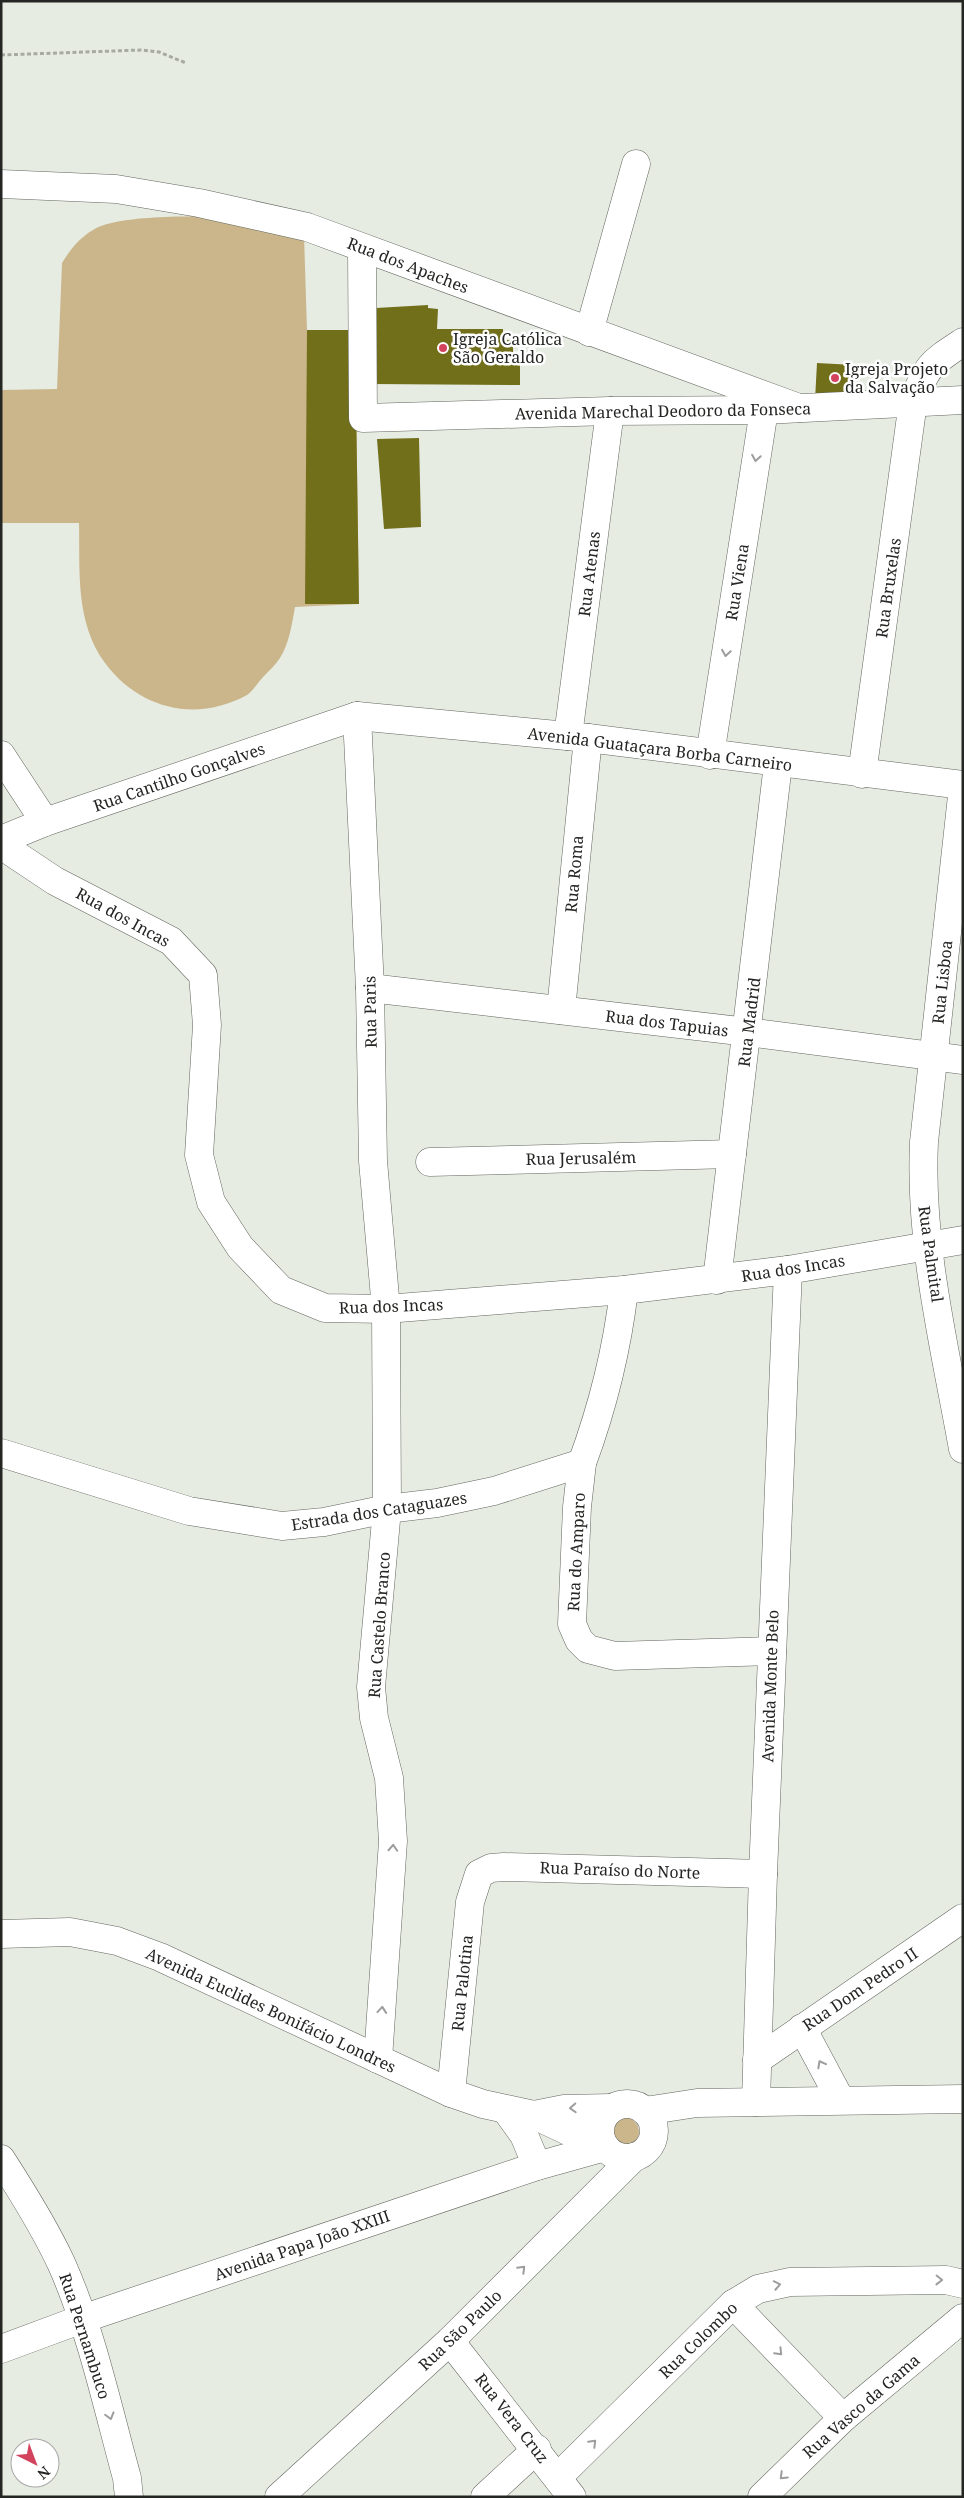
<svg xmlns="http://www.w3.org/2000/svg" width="964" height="2498" font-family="'Noto Serif',serif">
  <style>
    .green { fill: #cbb68b }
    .building { fill: #726f1b }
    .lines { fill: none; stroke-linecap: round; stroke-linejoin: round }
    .minor-casing { stroke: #62665e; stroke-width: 29 }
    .path { stroke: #a6aaa3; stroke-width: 3; stroke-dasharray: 4 2.5; stroke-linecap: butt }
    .minor { stroke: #fff; stroke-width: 28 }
    .oneway { stroke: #9c9d9c }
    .poi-dot { fill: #d3435d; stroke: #fff; stroke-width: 2 }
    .labels { text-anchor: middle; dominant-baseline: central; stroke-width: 5; stroke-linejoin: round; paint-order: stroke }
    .street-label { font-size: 16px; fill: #242623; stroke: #fff }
    .poi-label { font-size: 16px; fill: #242623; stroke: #fff; text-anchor: start }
  </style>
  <rect width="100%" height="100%" fill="#e7ece3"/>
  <g class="green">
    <path d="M244,216L304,235L307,330H355L359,604L295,607C292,624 289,644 280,658C276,664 270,670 265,675C259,681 253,691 247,695C196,723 139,709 105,663C75,622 80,571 79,523H1V390L57,389L62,263C70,250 79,238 93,230C119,213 209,217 244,216Z"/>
    <circle cx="624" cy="2132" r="15"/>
  </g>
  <g class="building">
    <path d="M428,305V308L438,309L437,329H503V340H513V355H520V385L372,384L376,308Z"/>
    <path d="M307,330H355L359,604H305Z"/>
    <path d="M817,363L854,365L852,392L815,400Z"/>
    <path d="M419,438L421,527L384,529L377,439Z"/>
  </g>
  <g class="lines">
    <defs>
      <g id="minor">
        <path d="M1,184L116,189L199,203L307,227L799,408"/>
        <path d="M362,248L363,418L610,411L764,410L963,400"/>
        <path d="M589,332L636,164"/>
        <path d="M357,716L370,988L373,1161L386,1309L387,1509L371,1687L374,1718L389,1778L393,1841L378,2059"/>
        <path d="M568,736L610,411"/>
        <path d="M1,755L45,822"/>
        <path d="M710,755L764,410"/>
        <path d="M862,774L913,402C927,365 931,363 963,342"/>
        <path d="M963,787L924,1142C919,1245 945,1348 963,1449"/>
        <path d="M1,840L45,822L357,716L588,738L963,785"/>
        <path d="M1,845L55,881L171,941L203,975L207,1025L199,1155L211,1202L240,1247L281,1290L325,1308L386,1309L624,1290L788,1270L963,1240"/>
        <path d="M370,988L748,1032L963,1060"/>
        <path d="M561,1010L588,738"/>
        <path d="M430,1162L732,1154"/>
        <path d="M717,1280L778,764"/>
        <path d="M1,1453L189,1511L282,1526L324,1522L387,1509L437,1503L494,1491L582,1463C603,1406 617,1350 624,1290"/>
        <path d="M582,1463L577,1507L572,1624L579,1640L588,1649L615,1656L772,1651"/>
        <path d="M1,1934L70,1932L117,1941L160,1957L451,2093L483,2104L534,2115L568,2131L601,2139"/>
        <path d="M802,2028L840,2099"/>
        <path d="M757,2060L963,1918"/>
        <path d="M451,2093L470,1902L479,1874L491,1868L504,1867L763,1874"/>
        <path d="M756,2102L763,1874L788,1270"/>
        <circle cx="627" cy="2131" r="27"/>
        <path d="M506,2110L524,2135L537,2166"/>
        <path d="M645,2111L697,2103L963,2099"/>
        <path d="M534,2115L564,2109L612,2108"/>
        <path d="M1,2159C23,2193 45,2228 62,2265C91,2330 108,2409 127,2478L129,2497"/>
        <path d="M733,2304L843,2418"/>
        <path d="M450,2341L572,2497"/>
        <path d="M1,2349L82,2319L537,2166L605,2147"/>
        <path d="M558,2477L733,2304L758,2289L790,2282L946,2280L963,2284"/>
        <path d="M279,2497L450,2341L634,2157"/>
        <path d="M485,2497L537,2449"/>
        <path d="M762,2497L843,2418L963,2318"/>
      </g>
    </defs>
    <use href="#minor" class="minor-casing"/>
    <path class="path" d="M1,55L141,50L159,52L186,63"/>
    <use href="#minor" class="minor"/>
  </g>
  <defs><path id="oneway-chevron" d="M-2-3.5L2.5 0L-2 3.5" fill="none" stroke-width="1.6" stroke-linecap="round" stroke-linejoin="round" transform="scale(1.25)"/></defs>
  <g class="oneway">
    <use href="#oneway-chevron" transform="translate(756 458) rotate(99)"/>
    <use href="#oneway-chevron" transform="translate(726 653) rotate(99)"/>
    <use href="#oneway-chevron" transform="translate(393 1848) rotate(-87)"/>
    <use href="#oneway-chevron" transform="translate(382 2010) rotate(-85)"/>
    <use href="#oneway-chevron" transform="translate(821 2064) rotate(-118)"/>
    <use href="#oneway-chevron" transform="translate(573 2108) rotate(177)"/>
    <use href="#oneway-chevron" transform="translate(522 2269) rotate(-45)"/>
    <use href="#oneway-chevron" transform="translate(939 2280) rotate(1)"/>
    <use href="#oneway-chevron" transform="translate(777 2285) rotate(-11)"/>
    <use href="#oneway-chevron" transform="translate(779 2352) rotate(46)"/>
    <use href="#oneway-chevron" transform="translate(110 2416) rotate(74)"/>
    <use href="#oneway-chevron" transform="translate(593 2443) rotate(-45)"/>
    <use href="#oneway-chevron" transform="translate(783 2476) rotate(136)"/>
  </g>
  <g class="poi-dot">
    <circle cx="443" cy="348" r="5"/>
    <circle cx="835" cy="378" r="5"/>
  </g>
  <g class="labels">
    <g class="street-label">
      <text transform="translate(408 265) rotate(21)">Rua dos Apaches</text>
      <text transform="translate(663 411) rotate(-1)">Avenida Marechal Deodoro da Fonseca</text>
      <text transform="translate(589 574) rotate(-83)">Rua Atenas</text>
      <text transform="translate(737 582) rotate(-81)">Rua Viena</text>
      <text transform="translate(888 588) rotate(-82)">Rua Bruxelas</text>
      <text transform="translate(660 749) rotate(7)">Avenida Guataçara Borba Carneiro</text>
      <text transform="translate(179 777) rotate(-19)">Rua Cantilho Gonçalves</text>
      <text transform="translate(574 874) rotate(-85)">Rua Roma</text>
      <text transform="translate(123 917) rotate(29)">Rua dos Incas</text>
      <text transform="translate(942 982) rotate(-84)">Rua Lisboa</text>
      <text transform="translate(370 1012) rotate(-91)">Rua Paris</text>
      <text transform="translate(749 1022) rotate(-83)">Rua Madrid</text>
      <text transform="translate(667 1023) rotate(7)">Rua dos Tapuias</text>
      <text transform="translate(581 1158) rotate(-1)">Rua Jerusalém</text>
      <text transform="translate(931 1254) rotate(82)">Rua Palmital</text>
      <text transform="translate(793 1268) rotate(-9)">Rua dos Incas</text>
      <text transform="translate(391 1306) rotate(-2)">Rua dos Incas</text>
      <text transform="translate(379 1511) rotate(-9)">Estrada dos Cataguazes</text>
      <text transform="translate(576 1552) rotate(-87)">Rua do Amparo</text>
      <text transform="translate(379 1625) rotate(-86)">Rua Castelo Branco</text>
      <text transform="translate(770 1686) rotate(-88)">Avenida Monte Belo</text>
      <text transform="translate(620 1870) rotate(2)">Rua Paraíso do Norte</text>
      <text transform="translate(462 1983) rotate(-84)">Rua Palotina</text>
      <text transform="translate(860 1989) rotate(-34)">Rua Dom Pedro II</text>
      <text transform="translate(271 2010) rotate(25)">Avenida Euclides Bonifácio Londres</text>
      <text transform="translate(302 2245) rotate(-19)">Avenida Papa João XXIII</text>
      <text transform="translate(460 2330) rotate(-44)">Rua São Paulo</text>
      <text transform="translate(85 2336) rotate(72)">Rua Pernambuco</text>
      <text transform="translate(698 2340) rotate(-44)">Rua Colombo</text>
      <text transform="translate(861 2406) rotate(-41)">Rua Vasco da Gama</text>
      <text transform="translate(512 2418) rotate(52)">Rua Vera Cruz</text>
    </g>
    <g class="poi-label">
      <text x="453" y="339">Igreja Católica<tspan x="453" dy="18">São Geraldo</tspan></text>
      <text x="845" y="369">Igreja Projeto<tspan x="845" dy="18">da Salvação</tspan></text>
    </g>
  </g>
  <rect width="964" height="2498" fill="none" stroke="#242623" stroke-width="5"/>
  <g transform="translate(35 2463) rotate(138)"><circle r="24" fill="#ffffff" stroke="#a7a8a7"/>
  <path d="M0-4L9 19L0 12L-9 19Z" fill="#d3435d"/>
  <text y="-8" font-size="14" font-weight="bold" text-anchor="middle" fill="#242623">N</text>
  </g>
</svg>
